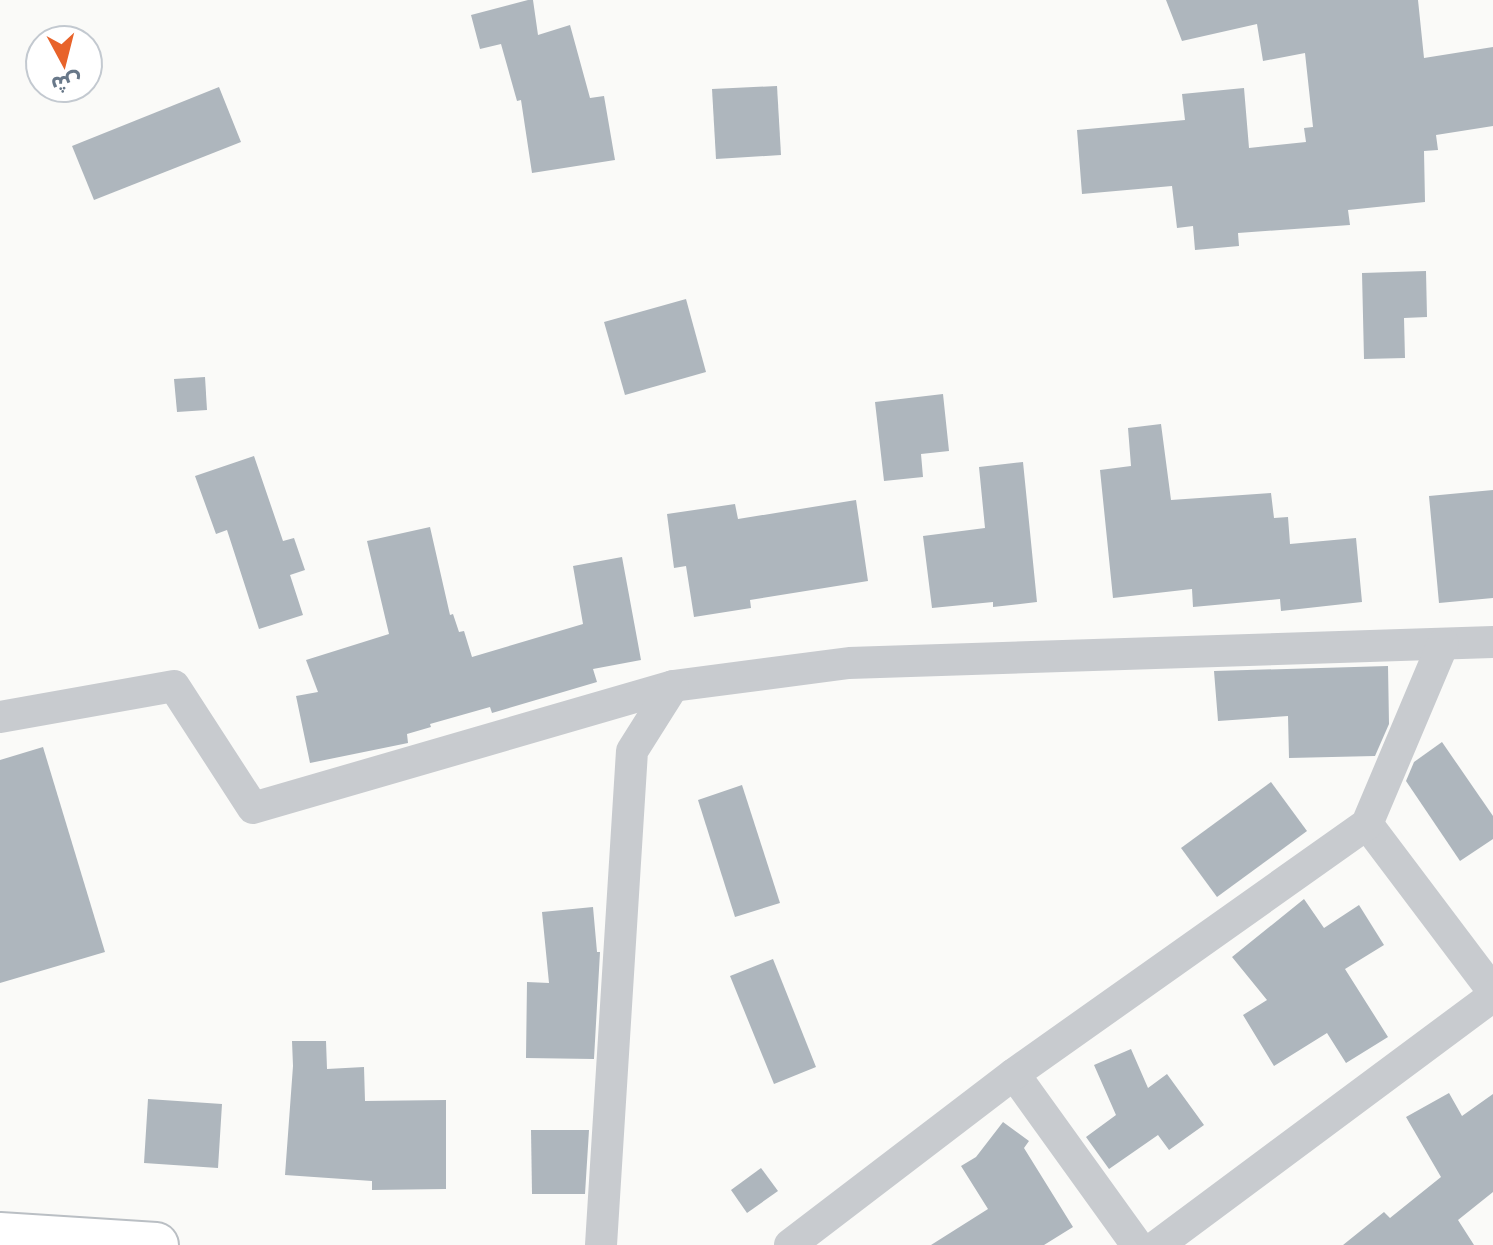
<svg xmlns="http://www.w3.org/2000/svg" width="1493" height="1245" font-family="Quicksand,'Noto Sans Arabic',sans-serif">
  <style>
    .building { fill: #aeb6bd }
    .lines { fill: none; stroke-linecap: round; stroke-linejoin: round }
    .secondary-casing { stroke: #babfc4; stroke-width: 48 }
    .street { stroke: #c8cbcf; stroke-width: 32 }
    .secondary { stroke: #fff; stroke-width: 44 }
  </style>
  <rect width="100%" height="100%" fill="#fafaf8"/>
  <g class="building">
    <path d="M528,0H533L538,35L570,25L590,98L604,96L615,160L532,173L521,100L517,101L501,44L480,49L471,15Z"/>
    <path d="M1166,0H1418L1424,58L1493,47V126L1436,135L1438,150L1424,151L1425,202L1348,210L1350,225L1238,233L1239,246L1195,250L1193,226L1177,228L1172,186L1082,194L1077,130L1185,120L1182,94L1244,88L1249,148L1306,142L1304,128L1313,127L1305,53L1263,61L1257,24L1182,41Z"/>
    <path d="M777,86L781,155L716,159L712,89Z"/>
    <path d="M219,87L241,142L94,200L72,146Z"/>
    <path d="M1426,271L1427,317L1404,318L1405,358L1364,359L1362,273Z"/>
    <path d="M686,299L706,372L625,395L604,322Z"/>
    <path d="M205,377L207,410L177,412L174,379Z"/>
    <path d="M943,394L949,451L921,454L923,477L884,481L875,402Z"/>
    <path d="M1161,424L1171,500L1271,493L1274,518L1288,517L1290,544L1356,538L1362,602L1281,611L1280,599L1193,607L1192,589L1113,598L1100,470L1131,466L1128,428Z"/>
    <path d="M254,456L283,541L294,538L305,570L290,575L303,615L259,629L227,530L216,534L195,476Z"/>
    <path d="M1023,462L1037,602L993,607V602L932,608L923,536L985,528L979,467Z"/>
    <path d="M1493,490V598L1439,603L1429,496Z"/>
    <path d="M856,500L868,581L750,600L751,608L694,617L686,566L674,568L667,514L735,504L738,519Z"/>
    <path d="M430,527L450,615L453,614L459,632L464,631L472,657L583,624L573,566L622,557L641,660L593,669L597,682L492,713L490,707L430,724L431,727L407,734L408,743L310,763L296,696L318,692L306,660L389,634L367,541Z"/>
    <path d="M1388,666L1389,724L1375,756L1289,758L1288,716L1218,721L1214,671Z"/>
    <path d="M1442,742L1493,816V839L1460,861L1406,781L1414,762Z"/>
    <path d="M43,747L105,952L0,983V760Z"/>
    <path d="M1271,782L1307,831L1217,897L1181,848Z"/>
    <path d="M742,785L780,903L735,917L698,800Z"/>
    <path d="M1304,899L1324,928L1359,905L1384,945L1345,969L1388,1037L1346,1063L1327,1033L1274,1066L1243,1015L1267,1000L1232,957Z"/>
    <path d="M593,907L597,952H600L594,1059L526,1058L527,982L549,983L542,912Z"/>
    <path d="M773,959L816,1067L774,1084L730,976Z"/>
    <path d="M292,1041H326L327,1069L364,1067L365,1101L446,1100V1189L372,1190V1181L285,1175L293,1066Z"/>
    <path d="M1131,1049L1148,1088L1167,1074L1204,1125L1169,1150L1158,1135L1109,1169L1086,1137L1116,1115L1094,1065Z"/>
    <path d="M1449,1093L1462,1116L1493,1094V1192L1458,1220L1474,1245H1343L1384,1212L1390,1218L1441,1177L1406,1117Z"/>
    <path d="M148,1099L222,1104L218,1168L144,1163Z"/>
    <path d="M1003,1122L1029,1141L1024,1148L1073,1227L1044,1245H931L988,1209L961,1166L976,1157Z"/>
    <path d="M531,1130H589L585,1194H532Z"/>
    <path d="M761,1168L778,1191L747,1213L731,1190Z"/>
  </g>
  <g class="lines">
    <defs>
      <path id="secondary" d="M0,1235L156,1245"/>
    </defs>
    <use href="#secondary" class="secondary-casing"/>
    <g class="street">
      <path d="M0,717L174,686L253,808L673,686L849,663L1493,642"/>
      <path d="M1367,824L1493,991"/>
      <path d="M1014,1074L1137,1245"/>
      <path d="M601,1245L632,751L673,686"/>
      <path d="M790,1245L1014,1074L1367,824L1443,644"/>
      <path d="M1158,1245L1493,996"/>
    </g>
    <use href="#secondary" class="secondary"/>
  </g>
  <g transform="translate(64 64) rotate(173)"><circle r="38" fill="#ffffff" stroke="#c3c9d0" stroke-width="2"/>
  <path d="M0-6L14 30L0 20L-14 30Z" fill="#e8632a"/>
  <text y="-12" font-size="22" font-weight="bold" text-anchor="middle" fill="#687889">ش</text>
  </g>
</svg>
